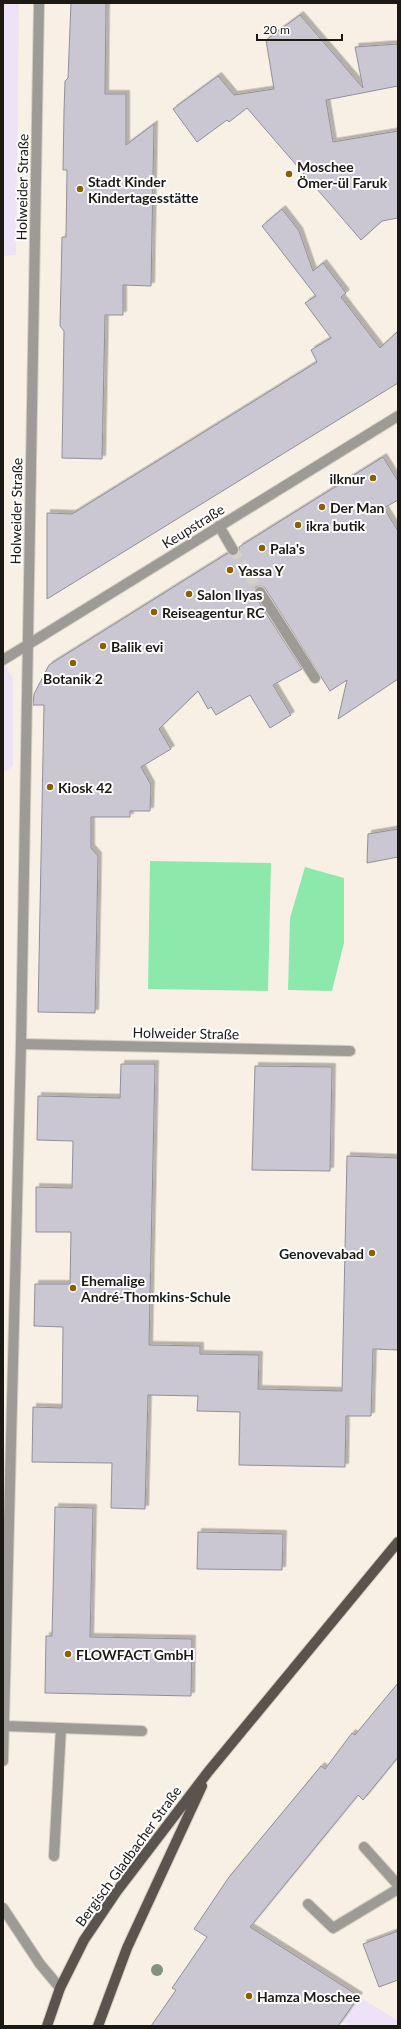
<svg xmlns="http://www.w3.org/2000/svg" width="401" height="2029" font-family="Lato,sans-serif">
  <style>
    .commercial { fill: #eee2f6 }
    .green { fill: #8ce9ab }
    .building { fill: #cac7d3; stroke: #928f9a; filter: url(#shadow) }
    .lines { fill: none; stroke-linecap: round; stroke-linejoin: round }
    .minor-tunnel { stroke: #d7d0c6; stroke-width: 10; stroke-dasharray: 10 5; stroke-linecap: butt }
    .minor-casing { stroke: #d5cec4; stroke-width: 12 }
    .major-casing { stroke: #d5cec4; stroke-width: 12 }
    .minor { stroke: #9e9a96; stroke-width: 10 }
    .major { stroke: #5b534d; stroke-width: 10 }
    .tree { fill: #819280 }
    .poi-dot { fill: #886100; stroke: #fefefe; stroke-width: 1.5 }
    .labels { text-anchor: middle; dominant-baseline: central; stroke-width: 4; stroke-linejoin: round; paint-order: stroke }
    .poi-label { font-size: 14px; font-weight: bold; fill: #1c1915; stroke: #fefefe; text-anchor: start }
    .street-label { font-size: 14px; fill: #1c1915; stroke: #fefefe }
  </style>
  <defs>
    <filter id="shadow"><feDropShadow dx="3.5" dy="-3.5" stdDeviation="0" flood-color="#0004"/></filter>
  </defs>
  <rect width="100%" height="100%" fill="#f8f0e5"/>
  <g class="commercial">
    <path d="M3,3H19L16,255L3,256Z"/>
    <path d="M3,662L13,678V766L3,773Z"/>
    <path d="M360,1997L398,2021V2026H350L342,2021Z"/>
  </g>
  <g class="green">
    <path d="M150,861L271,863L268,991L148,989Z"/>
    <path d="M305,867L344,878V943L332,991L288,990L290,918Z"/>
  </g>
  <g class="building">
    <path d="M71,3H106L105,94H126V145L154,124L151,286L123,285V315H105L102,459L62,458L64,331L60,326L62,237H66L67,170H63L64,111L65,81L68,78Z"/>
    <path d="M300,15L363,88L355,47L398,44V86L326,100L333,142L398,131V218L382,221L361,240L247,108L229,122L227,120L197,142L173,109L218,76L234,95L274,89L266,40Z"/>
    <path d="M282,209L299,231L313,271L323,263L346,293L341,297L380,348L398,331V383L47,599V513L72,514L317,362L311,350L331,338L305,303L316,296L262,226Z"/>
    <path d="M383,457L398,481V500L384,508L398,531V679L338,719L347,680L330,691L265,588L260,586L256,587L254,592L255,596L302,669L273,685L291,715L270,728L250,695L216,715L211,707L208,709L198,691L159,729L171,749L141,767L151,785L150,811H130V817H91V848L98,856L95,1013L38,1012L44,705H33L34,694L49,665L228,553L233,556L237,555L239,550V547Z"/>
    <path d="M398,829V857L367,863L368,834Z"/>
    <path d="M121,1064H155L149,1345L200,1346V1354L259,1355L258,1389L342,1391L347,1156L398,1158V1350L373,1349L371,1416H346L345,1467L239,1465L240,1412L197,1411L198,1396L148,1395L145,1509L111,1508L112,1463L32,1462L33,1407L62,1408L63,1327L34,1326L35,1284H70L71,1232H36V1187L72,1188L73,1141L37,1140L38,1096L120,1098Z"/>
    <path d="M255,1066L332,1067L330,1171L252,1170Z"/>
    <path d="M55,1507L93,1508L90,1637L192,1639L191,1696L45,1693L46,1636H52Z"/>
    <path d="M198,1532L283,1534L282,1570L197,1569Z"/>
    <path d="M398,1683V1757L363,1800L358,1795L250,1927L359,1996L338,2026H151L176,1990L172,1988L207,1937L194,1929L229,1877L321,1766L325,1769L352,1733L355,1735Z"/>
    <path d="M398,1931V1980L379,1987L363,1944Z"/>
  </g>
  <g class="lines">
    <path class="minor-tunnel" d="M233,550L260,592"/>
    <defs>
      <g id="minor">
        <path d="M219,526L233,550"/>
        <path d="M260,592L315,678"/>
        <path d="M3,660L398,416"/>
        <path d="M21,1044L350,1051"/>
        <path d="M5,1726L142,1731"/>
        <path d="M3,1761L21,1044L39,3"/>
        <path d="M364,1847L398,1885"/>
        <path d="M54,1856L61,1728"/>
        <path d="M308,1904L333,1928L398,1889"/>
        <path d="M3,1908L40,1964L60,1988"/>
      </g>
      <g id="major">
        <path d="M47,2026L60,1988L84,1940L117,1891L208,1772L398,1542"/>
        <path d="M98,2026L127,1948L202,1786"/>
      </g>
    </defs>
    <use href="#minor" class="minor-casing"/>
    <use href="#major" class="major-casing"/>
    <use href="#minor" class="minor"/>
    <use href="#major" class="major"/>
  </g>
  <circle class="tree" cx="157" cy="1970" r="6"/>
  <g class="poi-dot">
    <circle cx="289" cy="174" r="4"/>
    <circle cx="80" cy="189" r="4"/>
    <circle cx="373" cy="478" r="4"/>
    <circle cx="322" cy="507" r="4"/>
    <circle cx="298" cy="525" r="4"/>
    <circle cx="262" cy="548" r="4"/>
    <circle cx="230" cy="570" r="4"/>
    <circle cx="189" cy="594" r="4"/>
    <circle cx="154" cy="612" r="4"/>
    <circle cx="103" cy="646" r="4"/>
    <circle cx="73" cy="663" r="4"/>
    <circle cx="50" cy="787" r="4"/>
    <circle cx="372" cy="1253" r="4"/>
    <circle cx="73" cy="1288" r="4"/>
    <circle cx="68" cy="1654" r="4"/>
    <circle cx="249" cy="1996" r="4"/>
  </g>
  <g class="labels">
    <g class="poi-label">
      <text x="297" y="166">Moschee<tspan x="297" dy="16">Ömer-ül Faruk</tspan></text>
      <text x="88" y="181">Stadt Kinder<tspan x="88" dy="16">Kindertagesstätte</tspan></text>
      <text x="365" y="478" text-anchor="end">ilknur</text>
      <text x="330" y="507">Der Man</text>
      <text x="306" y="525">ikra butik</text>
      <text x="270" y="548">Pala's</text>
      <text x="238" y="570">Yassa Y</text>
      <text x="197" y="594">Salon Ilyas</text>
      <text x="162" y="612">Reiseagentur RC</text>
      <text x="111" y="646">Balik evi</text>
      <text x="73" y="678" text-anchor="middle">Botanik 2</text>
      <text x="58" y="787">Kiosk 42</text>
      <text x="364" y="1253" text-anchor="end">Genovevabad</text>
      <text x="81" y="1280">Ehemalige<tspan x="81" dy="16">André-Thomkins-Schule</tspan></text>
      <text x="76" y="1654">FLOWFACT GmbH</text>
      <text x="257" y="1996">Hamza Moschee</text>
    </g>
    <g class="street-label">
      <text transform="translate(22 187) rotate(-89)">Holweider Straße</text>
      <text transform="translate(16 511) rotate(-89)">Holweider Straße</text>
      <text transform="translate(193 526) rotate(-32)">Keupstraße</text>
      <text transform="translate(186 1033) rotate(1)">Holweider Straße</text>
      <text transform="translate(128 1856) rotate(-54)">Bergisch Gladbacher Straße</text>
    </g>
  </g>
  <rect width="401" height="2029" fill="none" stroke="#1c1915" stroke-width="8"/>
  <path d="M257 34v6h85v-6" fill="none" stroke="#1c1915" stroke-width="2"/>
  <text x="263" y="34" font-size="12" fill="#1c1915" stroke="#fefefe" stroke-width="3" paint-order="stroke">20 m</text>
</svg>
